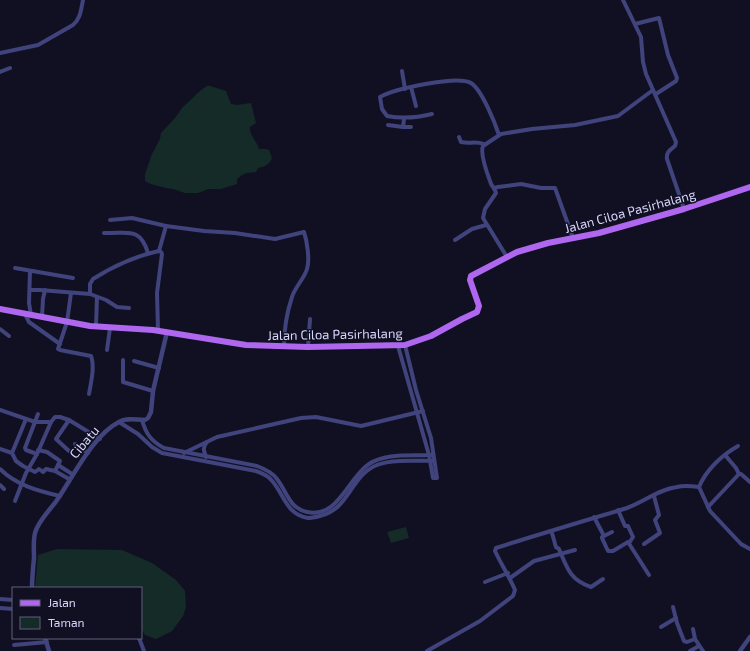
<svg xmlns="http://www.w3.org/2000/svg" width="750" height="651" font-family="'Exo 2',sans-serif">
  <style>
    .green { fill: #142b28 }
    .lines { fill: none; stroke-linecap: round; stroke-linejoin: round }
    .minor { stroke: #40437c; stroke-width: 4 }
    .tertiary { stroke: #40437c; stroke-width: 4.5 }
    .primary { stroke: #af67f0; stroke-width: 6 }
    .labels { text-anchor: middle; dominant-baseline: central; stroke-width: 3; stroke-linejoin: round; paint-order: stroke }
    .street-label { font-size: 13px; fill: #d6d5fb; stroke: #111022 }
  </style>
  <rect width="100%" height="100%" fill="#111022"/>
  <g class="green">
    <path d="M207,86H210L226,91L231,104L237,105L251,103L256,123L250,127C249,135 257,141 259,149H266L269,150L272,158C269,165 264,167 258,168L256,172L247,173L242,175L237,179V184L221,189H208L198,193H185L173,189L166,188L151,184L145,181V174L152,154L160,139L161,133L175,118L182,108L201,90Z"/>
    <path d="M406,527L409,538L391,543L387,532Z"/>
    <path d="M57,549L122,550L152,563L176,580L185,591L186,607L183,616L172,631L156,639L145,635L141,628V588H35L38,555Z"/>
  </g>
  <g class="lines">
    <g class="minor">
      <path d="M623,0L641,37L643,62L646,74L676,142L675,146C670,150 666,152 667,159L684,209"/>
      <path d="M635,24L659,18L668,55L677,78L676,81L656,94"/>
      <path d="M0,53L38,45L73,25C81,18 81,9 83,0"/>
      <path d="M402,71L405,89"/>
      <path d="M0,72L10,68"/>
      <path d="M411,87L416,106"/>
      <path d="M432,114C416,118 403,119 387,116L382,109L380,97C394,89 457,75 471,83C482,90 495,123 499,135"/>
      <path d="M388,125L403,127L404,119"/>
      <path d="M403,127H411"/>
      <path d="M459,137L461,142C469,144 476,141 484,144"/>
      <path d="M494,188L498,187L521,184L541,188H555L573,238"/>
      <path d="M110,220L132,218L166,226"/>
      <path d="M104,233C127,234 140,226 148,253"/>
      <path d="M455,240L472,229L486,225"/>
      <path d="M159,251L166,226L204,231L235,233L275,239L304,232C307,241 310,260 307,269C304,279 295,287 292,297C287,312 284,331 284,347"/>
      <path d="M507,257L483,218L485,209L496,193C495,188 491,186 490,181C487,173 480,153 483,146L501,134L532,129L575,125L618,116L653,90"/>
      <path d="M15,268L73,278"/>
      <path d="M30,271L29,303L31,315"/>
      <path d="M30,290H40L90,294L106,300L117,307L129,308"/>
      <path d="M71,293L67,322L58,349L60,350L91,356C95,367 91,382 89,394"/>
      <path d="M90,294V284L93,279C112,267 135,256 159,251"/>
      <path d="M25,314L29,322L60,344"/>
      <path d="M42,317L43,299L45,290"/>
      <path d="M96,326L97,297"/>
      <path d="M0,329L9,336"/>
      <path d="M158,330L157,293L162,254L161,252L159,251"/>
      <path d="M405,345L416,390L431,438L437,478H433L429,455H433"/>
      <path d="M308,347L310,319"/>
      <path d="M107,350L110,328"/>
      <path d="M123,360V382L153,391"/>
      <path d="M134,361L159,368"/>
      <path d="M0,410L35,422H51"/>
      <path d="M142,420C146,434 151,441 164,448L257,466C265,469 272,472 277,479C287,492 289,508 307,512C338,519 348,478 369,464C385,453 410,456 429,455L398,346"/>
      <path d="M119,422L138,434L152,447L162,453L256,471C262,473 269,476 273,482C284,495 287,515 308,518C311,518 316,517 320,516C350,509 350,476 377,465C392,459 418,461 434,461"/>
      <path d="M75,444L88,453"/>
      <path d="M0,449L12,453L16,461L23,466L35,472L39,469L43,472L46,469L55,471L69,479"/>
      <path d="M38,450L47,452L60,461L55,471"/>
      <path d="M69,451L56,439L69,420"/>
      <path d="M12,453L26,419"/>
      <path d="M184,453L217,437L301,418L316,417L361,426L423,411"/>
      <path d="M37,454L26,450L25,448L38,414"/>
      <path d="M725,455L736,468L739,474H741L750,482"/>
      <path d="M206,457C204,451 202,448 207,442"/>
      <path d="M58,465L72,474"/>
      <path d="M0,469C16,485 38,491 60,496"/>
      <path d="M0,485L4,489"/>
      <path d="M699,487L710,511L741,544L750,549"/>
      <path d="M699,487C706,470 722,455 738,446"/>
      <path d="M15,501L26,473L37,454L51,422L55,417H60L69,420L100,439"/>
      <path d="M708,507L739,474"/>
      <path d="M618,510L625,526H628L633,537L629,543"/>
      <path d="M594,517L604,536"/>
      <path d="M551,531C554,537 554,542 556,547L559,549C567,568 570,580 591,587L603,579"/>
      <path d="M612,532L602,537V538L608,551H613L628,542L649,575"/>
      <path d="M644,544L660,533L655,520L659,515L654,496"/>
      <path d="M510,578L534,561L575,550"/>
      <path d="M485,582L508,573"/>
      <path d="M0,599L13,600"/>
      <path d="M673,607L677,623L684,641L687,642L695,639"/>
      <path d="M0,608L13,609"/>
      <path d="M661,627L676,618"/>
      <path d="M693,629L695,639L703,651"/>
      <path d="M139,638L144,651"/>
      <path d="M14,645L47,642"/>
      <path d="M427,651L480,621L513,596L515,590C509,576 501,564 495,551L496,548C540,534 584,521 627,508C644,502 659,489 677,487C684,485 692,486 699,487"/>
      <path d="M690,651L699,646"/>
    </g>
    <g class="tertiary">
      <path d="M32,588C32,578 33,568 34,558C34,550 33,541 35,533C38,521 50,510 57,500C73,477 93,435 119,422C127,417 136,420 145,420L148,418L151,412L153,391L167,332"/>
      <path d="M45,638L49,651"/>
      <path d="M740,651L750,637"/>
    </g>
    <path class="primary" d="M0,309L90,326L153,330L246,345L308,347L405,345L431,336L462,319L477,312L479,306L470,280L471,276L517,252L548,243L599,233L684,209L750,187"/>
  </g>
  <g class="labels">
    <g class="street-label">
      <text transform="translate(630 211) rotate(-15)">Jalan Ciloa Pasirhalang</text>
      <text transform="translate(335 334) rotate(-1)">Jalan Ciloa Pasirhalang</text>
      <text transform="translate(84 442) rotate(-50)">Cibatu</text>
    </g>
  </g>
  <rect x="12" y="587" width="130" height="52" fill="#111022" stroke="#605f79"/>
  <rect x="20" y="600" width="20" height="6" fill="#af67f0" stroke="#605f79"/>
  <text x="48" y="607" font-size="12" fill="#d6d5fb">Jalan</text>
  <rect x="20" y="617" width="20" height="12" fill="#142b28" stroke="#605f79"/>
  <text x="48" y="627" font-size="12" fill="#d6d5fb">Taman</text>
</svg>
